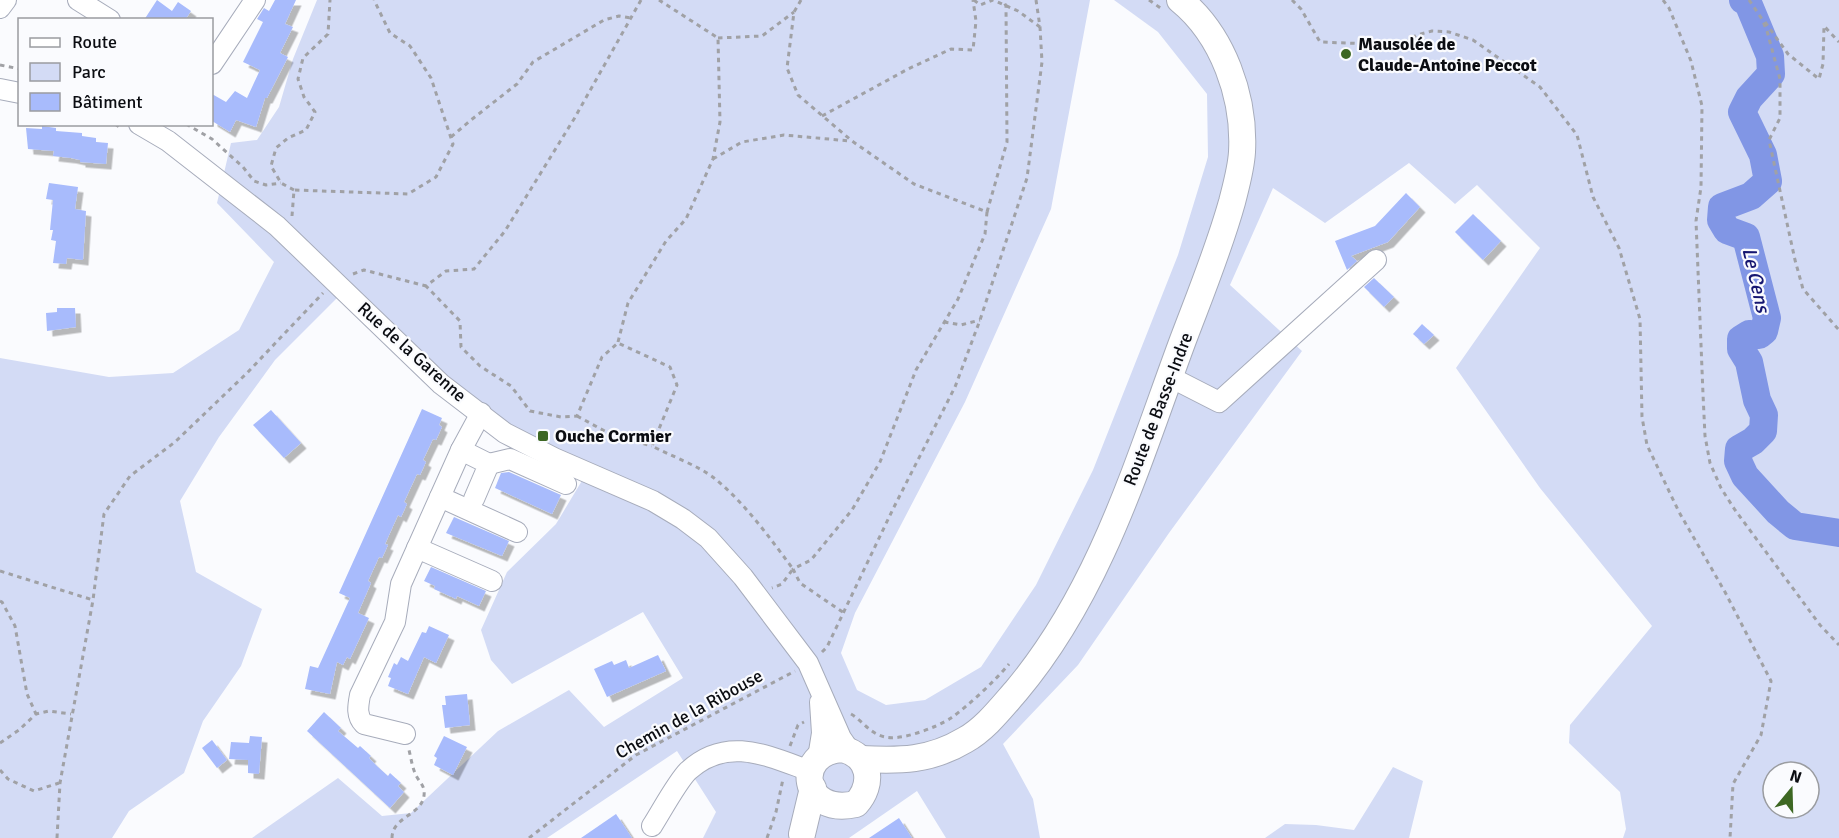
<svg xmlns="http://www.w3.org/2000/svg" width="1839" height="838" font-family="Signika,sans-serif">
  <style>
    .green { fill: #d3dbf5; fill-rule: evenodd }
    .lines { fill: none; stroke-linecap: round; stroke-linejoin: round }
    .river { stroke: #8196e5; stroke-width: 28 }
    .building { fill: #a8bbfc; filter: url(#shadow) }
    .minor-casing { stroke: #a7acbb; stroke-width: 22 }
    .major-casing { stroke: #a7acbb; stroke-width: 28 }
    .path { stroke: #a0a1a5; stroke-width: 3; stroke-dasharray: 4.5 4.5; stroke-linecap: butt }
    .minor { stroke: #fff; stroke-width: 20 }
    .major { stroke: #fff; stroke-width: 26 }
    .poi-dot { fill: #3d6723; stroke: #fafbfe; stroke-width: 2 }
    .labels { text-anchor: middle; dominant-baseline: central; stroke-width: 4.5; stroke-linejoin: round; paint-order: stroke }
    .poi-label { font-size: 18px; font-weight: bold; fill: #0b0d12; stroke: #fafbfe; text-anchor: start }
    .street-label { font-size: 18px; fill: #0b0d12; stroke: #fafbfe }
    .water-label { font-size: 20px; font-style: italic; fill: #161771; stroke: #fafbfe }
  </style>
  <defs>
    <filter id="shadow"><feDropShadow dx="5.5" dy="5.5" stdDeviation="0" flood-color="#0004"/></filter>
  </defs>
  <rect width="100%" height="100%" fill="#fafbfe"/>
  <g class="green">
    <path d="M317,0H1090L1051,209L965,402L855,613L841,653L857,690L886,705L925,700L981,667L1036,585L1093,470L1178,255L1208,157L1207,94L1158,32L1114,0H1839V838H1623L1626,829L1620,792L1569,743L1570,725L1652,626L1540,488L1456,368L1540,248L1477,185L1455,204L1409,163L1325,223L1273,188L1230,285L1302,351L1169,533L1078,665L1003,744L1033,799L1040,838H946L917,791L849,838H703L716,812L677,751L547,838H252L338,778L382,816L411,813L498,731L569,690L604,727L683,678L643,612L512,684L491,660L481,630L507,572L556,524L589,469L481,411L338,297L275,360L219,437L180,501L196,572L262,609L241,666L203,721L184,773L129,811L112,838H0V358L109,377L173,373L239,330L274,262L217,203L231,143L257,140L279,107L293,59ZM1773,772H1809V808H1773Z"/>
    <path d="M1393,767L1423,781L1409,838H1265L1285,824L1316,825L1354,830Z"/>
  </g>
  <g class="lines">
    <path class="river" d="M1743,0L1748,3L1770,56L1771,74L1749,98L1742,112L1763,155L1768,181L1751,196L1722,207L1721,220L1727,230L1746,237L1767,318L1764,331L1759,335L1749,334L1741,339V349L1749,362L1757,400L1764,415L1763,431L1753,441L1739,449L1738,461L1745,476L1778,512L1795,526L1839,533"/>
  </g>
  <g class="building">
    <path d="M157,0L172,11L178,2L191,11L185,20H144Z"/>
    <path d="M275,0H296L285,24L293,27L280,53L288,57L267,98H265L256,127L236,120L230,132L212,121V94L226,102L235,91L247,98L260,70L243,62L263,22L257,19L264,8L269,11Z"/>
    <path d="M42,126L56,128V131L82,133V136L96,138V142L108,143L106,164L80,162V160L71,158L53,156L54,151L28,149L26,128L42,129Z"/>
    <path d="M49,183L78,187L75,209L86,211L83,260L67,258L66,264L53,263L56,241L51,240L53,230H50L53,200L46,199Z"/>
    <path d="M1406,193L1420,207L1388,242L1351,256L1357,261L1347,270L1335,241L1375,226Z"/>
    <path d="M1473,214L1501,241L1483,260L1455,232Z"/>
    <path d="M1374,278L1394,297L1384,307L1364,287Z"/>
    <path d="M57,308H75L76,327L47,331L46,313L57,312Z"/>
    <path d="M1422,324L1434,335L1424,344L1413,334Z"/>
    <path d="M422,409L442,418L439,425L442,427L436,440L433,439L423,460L426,462L420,475L417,474L404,502L407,504L401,517L398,515L385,544L388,545L382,558L379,557L368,581L371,583L358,613L369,618L350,659L347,657L343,665L337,662L330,694L305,689L310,666L318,668L350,598L339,593Z"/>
    <path d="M271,410L301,443L284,458L253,425Z"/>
    <path d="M509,472L561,495L552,514L495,488L501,473Z"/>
    <path d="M454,517L509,541L502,556L446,533Z"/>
    <path d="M431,567L486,591L479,606L457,596L456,599L434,589L435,586L424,581Z"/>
    <path d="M429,626L449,635L436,663L424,657L408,694L388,686L391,678L388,677L394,663L397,665L401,657L408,661L422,632L426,633Z"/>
    <path d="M658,655L666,671L607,697L594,669L612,661L614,665L626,660L629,668Z"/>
    <path d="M467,694L470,725L445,728L442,705H446L445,696Z"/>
    <path d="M324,712L341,728L338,731L358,748L360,746L371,756L369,758L378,767L388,776L390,773L401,783L398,786L404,792L390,808L307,731Z"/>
    <path d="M250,736L262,737L259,774L248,773V760L229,759L231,742L249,743Z"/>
    <path d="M444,736L467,747L453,775L434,765L437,758L434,756Z"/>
    <path d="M212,740L227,760L217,768L202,748Z"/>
    <path d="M616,814L632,838H581Z"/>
    <path d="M899,818L912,838H869Z"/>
  </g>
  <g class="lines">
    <defs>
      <g id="minor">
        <path d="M78,0L110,20"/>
        <path d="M0,8L6,0"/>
        <path d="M212,64L255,0"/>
        <path d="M0,89L20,93"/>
        <path d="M139,124L168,141L277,226L441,384L505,433L554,458L653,501L683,519L708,538L743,577L808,663L841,738L850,751"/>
        <path d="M1170,377L1219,402L1376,260"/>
        <path d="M461,450L489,464L474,499"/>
        <path d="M489,464L510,459L566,484"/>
        <path d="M440,497L517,532"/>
        <path d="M417,548L492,581"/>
        <path d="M405,734L364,724C356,716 358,706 360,695L395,622L401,584L461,450L481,413"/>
        <path d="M818,758L822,733L820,702"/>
        <path d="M652,826C661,812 677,782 688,771C727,735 768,756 810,771"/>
      </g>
      <g id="major">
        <path d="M842,749C871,756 874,784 856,804C801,817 793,752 842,749Z"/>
        <path d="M861,759C900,761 930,761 965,740C985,729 1001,708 1016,691C1101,590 1138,461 1183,340C1200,295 1219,249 1232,202C1236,186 1241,169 1242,152C1245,97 1223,35 1180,0"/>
        <path d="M802,834L813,788"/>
      </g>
    </defs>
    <use href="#minor" class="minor-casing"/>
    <use href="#major" class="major-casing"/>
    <g class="path">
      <path d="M641,0L574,119L505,231L474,269L446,271L426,286L460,321L461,347L480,366L511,386L530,411L561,417L577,416L602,357L618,343L670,367L677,385L652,446C669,455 699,466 714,478C744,502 770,538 793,569L782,584L772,588"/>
      <path d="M801,0L794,12L787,68L798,95L852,141L914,184L987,212L985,234L958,299L916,370L880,462L852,510L811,560L793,569L800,583L844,613"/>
      <path d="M974,0L980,5L993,0L1018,11L1040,27"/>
      <path d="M1149,0L1162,9"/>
      <path d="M1292,0L1301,9L1320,42L1372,44L1405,42L1417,35L1432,31L1449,32L1473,40L1540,87L1577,135L1593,197L1619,248L1640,319L1642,417L1647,445L1679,512L1725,592L1771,681L1761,735L1733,784L1730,838"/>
      <path d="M1663,0L1669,8L1691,61L1702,106L1701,187L1696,221L1703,394L1705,436L1710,463L1721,488L1735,510L1820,625L1839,645"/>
      <path d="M1749,0L1762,19L1767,31L1780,79V118L1769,140L1795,260L1803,289L1839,330"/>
      <path d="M1765,22L1788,54L1819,79L1823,64L1824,26L1839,42"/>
      <path d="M718,38L762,36L794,12"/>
      <path d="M0,65L20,69"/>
      <path d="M822,116L908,69L951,49L973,50L976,21L973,0"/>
      <path d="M115,124L122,129"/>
      <path d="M186,124L212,139L243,167L254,181L266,185L281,183"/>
      <path d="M451,137L471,120L517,84L533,62L604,20L619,16L631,18"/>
      <path d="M713,159L742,142L784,135L850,141"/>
      <path d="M294,190L281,183L271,166L276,148L288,138L306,130L315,112L304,97L298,79L303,58L328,34L330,0"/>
      <path d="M987,212L1007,142L1006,6L1003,0"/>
      <path d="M292,216L294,190L408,194L436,177L453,144L431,78L410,46L390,33L374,0"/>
      <path d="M353,274L364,270L426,286"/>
      <path d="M944,322L961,325L980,320"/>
      <path d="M618,342L628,303L666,241L686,219L713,159L720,122L718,38L659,0"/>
      <path d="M577,416L612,435L652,446"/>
      <path d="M0,571L93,600"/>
      <path d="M0,601L2,602L15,626L27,694L36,714"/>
      <path d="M822,652L827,647L893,509L955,387L980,320L1027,178L1042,62L1040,27L1036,0"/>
      <path d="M851,714C863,721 870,734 885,737C902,741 937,727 951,718C968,706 996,680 1009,664"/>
      <path d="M0,743L19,730L36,714L49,711L71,714"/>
      <path d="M790,746L798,725L804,722"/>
      <path d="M0,770L8,779L34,791L59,783"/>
      <path d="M57,838L60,783L93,600L104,514L130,476L175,442L247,373L323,293"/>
      <path d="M392,838C392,815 427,815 424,790C423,784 417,779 415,773C412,766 411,758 409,750"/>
      <path d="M529,838L636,755L795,671"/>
      <path d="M767,838L776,812L783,779"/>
    </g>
    <use href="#minor" class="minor"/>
    <use href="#major" class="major"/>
  </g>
  <g class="poi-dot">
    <circle cx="1346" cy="54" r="6"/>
    <rect x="537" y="430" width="12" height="12" rx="3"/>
  </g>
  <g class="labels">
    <g class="poi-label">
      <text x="1358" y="44">Mausolée de<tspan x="1358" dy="21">Claude-Antoine Peccot</tspan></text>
      <text x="555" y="436">Ouche Cormier</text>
    </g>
    <g class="street-label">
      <text transform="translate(412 352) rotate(42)">Rue de la Garenne</text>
      <text transform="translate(1158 409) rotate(-69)">Route de Basse-Indre</text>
      <text transform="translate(689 714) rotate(-29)">Chemin de la Ribouse</text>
    </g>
    <g class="water-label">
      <text transform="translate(1756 280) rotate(77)">Le Cens</text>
    </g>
  </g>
  <rect x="18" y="18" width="195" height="108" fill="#fafbfe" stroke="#9a9ca0" stroke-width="1.5"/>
  <rect x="30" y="38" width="30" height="9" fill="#ffffff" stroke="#9a9ca0" stroke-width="1.5"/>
  <text x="72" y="48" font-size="18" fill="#0b0d12">Route</text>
  <rect x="30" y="63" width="30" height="18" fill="#d3dbf5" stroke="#9a9ca0" stroke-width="1.5"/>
  <text x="72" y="78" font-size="18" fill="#0b0d12">Parc</text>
  <rect x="30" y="93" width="30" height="18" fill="#a8bbfc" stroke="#9a9ca0" stroke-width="1.5"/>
  <text x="72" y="108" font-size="18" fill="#0b0d12">Bâtiment</text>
  <g transform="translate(1791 790) rotate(19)"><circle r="28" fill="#fafbfe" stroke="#9a9ca0" stroke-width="1.5"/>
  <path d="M0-4.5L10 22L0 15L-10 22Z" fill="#3d6723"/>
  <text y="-9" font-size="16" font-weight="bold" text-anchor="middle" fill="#0b0d12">N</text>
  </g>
</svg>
